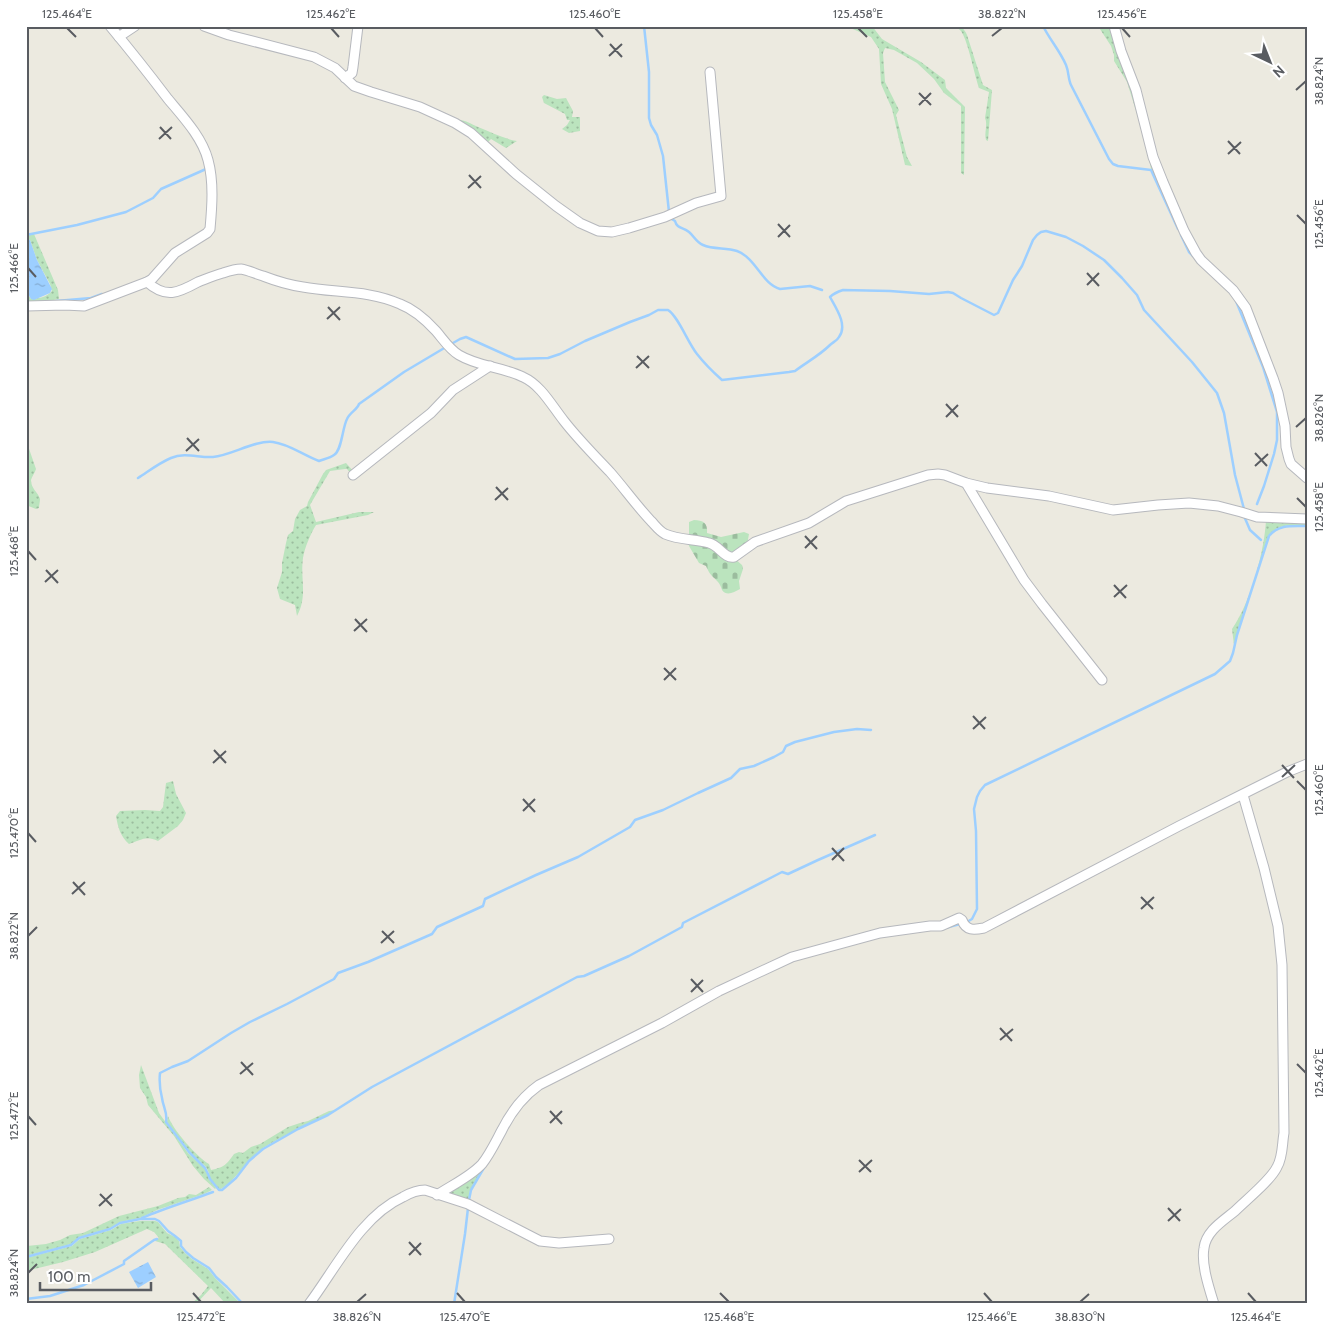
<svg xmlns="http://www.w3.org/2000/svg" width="1333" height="1330" font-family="Cabin,sans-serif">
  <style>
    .grass { fill: url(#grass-dots) }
    .cemetery { fill: url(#cemetery-stones) }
    .water { fill: url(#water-ripples) }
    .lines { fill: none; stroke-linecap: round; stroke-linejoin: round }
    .stream { stroke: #9dcfff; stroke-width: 2.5 }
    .minor-casing { stroke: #b6b8bd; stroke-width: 11 }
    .minor { stroke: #fff; stroke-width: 9 }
    .ticks { fill: none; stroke: #595c61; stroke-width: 2 }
    .neatline { fill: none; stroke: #595c61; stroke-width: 2 }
    .ticks-label { font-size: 12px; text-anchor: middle; fill: #595c61 }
  </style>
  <defs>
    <pattern id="grass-dots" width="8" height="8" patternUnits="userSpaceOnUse" patternTransform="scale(1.25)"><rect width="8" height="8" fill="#bbe4be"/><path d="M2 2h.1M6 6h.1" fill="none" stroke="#9bbc9e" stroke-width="1.8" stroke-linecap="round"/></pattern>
    <pattern id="cemetery-stones" width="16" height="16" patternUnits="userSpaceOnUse" patternTransform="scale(1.25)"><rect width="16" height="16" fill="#bbe4be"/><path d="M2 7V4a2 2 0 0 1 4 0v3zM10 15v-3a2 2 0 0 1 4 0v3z" fill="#9bbc9e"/></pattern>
    <pattern id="water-ripples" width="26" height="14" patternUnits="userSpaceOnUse" patternTransform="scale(1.25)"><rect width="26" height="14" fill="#9dcfff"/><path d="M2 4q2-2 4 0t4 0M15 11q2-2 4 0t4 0" fill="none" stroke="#83abd2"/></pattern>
  </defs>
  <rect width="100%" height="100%" fill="#eceae0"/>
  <g class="grass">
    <path d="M846,26H872L882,39L921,62L945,80L946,88L965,107L964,175L961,173V106L944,93L934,79L917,63L894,50L885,48L883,53L885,82L899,110L896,115L907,157L912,166L905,165L892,109L881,84L879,49L871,37Z"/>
    <path d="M953,26C961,26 964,28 967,35L983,85L992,90L988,141L986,140C984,133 988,124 985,118L989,92L979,88C975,77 967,36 960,30C958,28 955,27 953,26Z"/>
    <path d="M1098,26H1113L1179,229L1151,169L1146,143L1127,82L1114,61V55L1111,46Z"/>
    <path d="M544,95L557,99L566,98L573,111L572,117H580V131L569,133L562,129L567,125L570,120H567L565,114L544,103L542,97Z"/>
    <path d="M459,120C466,120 471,124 478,127C491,132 504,139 517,141L506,148L491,139L486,144L456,121Z"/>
    <path d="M34,234L58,290L59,299L37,303H28L26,299V291L31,299C38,299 47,297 52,291L50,284L37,260L30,240L26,239V236Z"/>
    <path d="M26,440L36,469C35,473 32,476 31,480C31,489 38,492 40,499C40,502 39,505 39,508L36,509L26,505V501H29L27,497L29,489L28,477L29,467V462L26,458Z"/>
    <path d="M346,463L354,472L351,474L347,469H345L330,471L310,505L316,522L359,512H374L368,515L316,525C310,535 305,547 303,558C300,579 308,595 297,616L295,605L280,599L277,588L282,572V563L286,543L288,535L293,531L295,519L300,510L307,506L308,502L323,474L326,470Z"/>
    <path d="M1266,519L1307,520V525C1292,525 1278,523 1268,536L1234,645L1232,629C1250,604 1265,550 1266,519Z"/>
    <path d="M173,781L176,794L186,813L183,820L178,826L158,841C146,835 141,840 129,844C120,836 118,827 116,816L120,811L145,810L160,811L163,807L166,783Z"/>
    <path d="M959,920H961L962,923L935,929L892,933L791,958L718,994L641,1036L545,1084L535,1091L521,1105L470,1190L468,1202L440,1194C456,1185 475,1175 486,1160C497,1145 503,1127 513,1112C522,1099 534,1090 548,1081L663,1024L719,992L792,958L880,934L930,927H941Z"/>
    <path d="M141,1065L159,1113L188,1153L204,1168L208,1174L209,1179L216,1188L215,1189L204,1179L193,1166L174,1136L148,1105L146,1097L140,1088L139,1075Z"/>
    <path d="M336,1110C313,1124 286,1133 263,1148C246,1160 238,1178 221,1189H219L210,1179L209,1173L206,1167L189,1151L167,1122L168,1116C173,1130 197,1157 209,1164L211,1170C225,1167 226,1165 234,1154L239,1152L243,1153L251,1147L260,1144L288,1127L300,1123L308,1121L329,1111Z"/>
    <path d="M209,1187L212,1190L204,1194L157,1210L140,1218L120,1222L110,1228L79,1237L71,1244L26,1256L27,1246L46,1244L60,1240L70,1235L83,1233L119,1216L158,1206L178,1198L185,1197L189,1194L196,1195Z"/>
    <path d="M140,1221H155L158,1222L167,1233L175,1237L179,1241L180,1247L185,1253L192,1259L208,1269L215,1278L241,1304H226L211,1288L196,1304H191L201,1295L208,1286L165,1244L155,1241L159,1238L154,1232L147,1229L95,1252L63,1262L26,1271V1258L72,1246L80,1239L87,1237L111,1230L121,1224Z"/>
  </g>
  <g class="cemetery">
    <path d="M694,520C703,520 708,523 707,533L721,537L744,532L749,534L747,545L734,555L689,538V522Z"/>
    <path d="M688,541L710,544L734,558L742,565L743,569L739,581L740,589C734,592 727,597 722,590C721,587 720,584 718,582C712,575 711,577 706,566L699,563L689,546Z"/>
  </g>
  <g class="water">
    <path d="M26,239L30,240L37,260L52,289L50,293L34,300L31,299L26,291Z"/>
    <path d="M148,1262L156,1277L138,1288L129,1272Z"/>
  </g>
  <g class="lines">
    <g class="stream">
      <path d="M644,26L649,72V118L651,125L657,135L663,156L669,212"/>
      <path d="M1043,26C1050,40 1060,51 1066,65C1069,72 1068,79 1071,85L1109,159L1113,164L1118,166L1151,170L1178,229"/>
      <path d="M670,218L675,221C677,229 683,227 689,232C694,236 696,242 703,245C714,250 726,247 737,251C756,258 762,284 780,289L810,286L822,290"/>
      <path d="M26,235L77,225L126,212L153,198L161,189L206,169"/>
      <path d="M1181,235L1189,252L1193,256"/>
      <path d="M56,301L91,298L102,294"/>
      <path d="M1236,301L1263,367L1277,412V440L1274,454L1264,486L1257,504"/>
      <path d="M453,343L460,339L466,337L515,359L548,358L560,354L585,341L630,322L649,315L658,310H668C678,316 688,343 697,354C704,363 713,372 722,380L789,372L795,371C807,362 820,355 830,345C833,342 837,341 839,337C848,325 836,308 830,297C834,293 837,292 843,290L890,291L929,294L948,292L953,293L961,298L994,315L998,313L1013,280L1022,266L1033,240L1037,235L1041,232L1046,231L1066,237L1083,246L1104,260L1122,278L1137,295L1144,310L1192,362L1217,393L1224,413L1235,475L1244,509"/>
      <path d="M138,478C149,471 159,463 171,458C185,452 199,458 213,457C232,455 255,440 273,442C289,444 303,455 319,461C324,459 330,458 334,455C342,450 342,429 347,419C350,412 357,410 359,404L404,372L446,347"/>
      <path d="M1244,516L1250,530L1261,540"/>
      <path d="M871,730L857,729L834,732L795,742L786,746L783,752L774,757L754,766L740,769L731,778L698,793L663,810L635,820L630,827L578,857L536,875L485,899L483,906L437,927L432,934L368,962L338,973L334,979L287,1004L250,1022L231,1033L188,1061L172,1067L160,1073C159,1082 160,1090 162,1098C163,1107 168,1113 166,1122L189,1152L205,1168L208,1174L210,1179L219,1190H222L236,1178L249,1161L263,1149L298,1129L328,1115L372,1087L577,977L584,976L629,956L682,927L683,923L782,872L788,874L818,860L875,835"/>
      <path d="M967,922L972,919L977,909L976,831L974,809L977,797L980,791L985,785L1215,674L1230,661L1233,653L1237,635L1269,536C1279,524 1292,526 1307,526"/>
      <path d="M945,928L960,924"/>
      <path d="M469,1200L471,1190L485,1166"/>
      <path d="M142,1218C165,1208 189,1201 213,1192"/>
      <path d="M26,1257L71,1245L79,1238L110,1229L120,1223L140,1219H155L159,1221L168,1231L175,1236L181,1241V1246L186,1252L193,1258L209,1268L216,1277L227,1287L243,1304"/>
      <path d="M26,1299L50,1296L84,1285L124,1264V1261L154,1240L157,1239"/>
      <path d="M454,1304L465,1234L468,1208"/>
    </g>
    <defs>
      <g id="minor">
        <path d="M204,26L229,35L314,57L335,68L354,86L371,92L420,107L455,123L471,133L516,174L556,206L580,223L598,231L612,232L629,228L665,217L696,203L721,196L710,72"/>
        <path d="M1114,26L1121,51L1136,90L1153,157L1163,182L1184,231L1196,253L1201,260L1233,290L1246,308L1273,378L1278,393L1285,426L1286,447L1289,459L1291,464L1307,478"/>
        <path d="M119,37L123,34L135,26"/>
        <path d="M345,78L352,73L353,67L358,26"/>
        <path d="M147,282C166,299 178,293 198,282C206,279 215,275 223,273C229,271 235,269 241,269C248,270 256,274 263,276C276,281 289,285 303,287C335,293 369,290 400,304C413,309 426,320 436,331C443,339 449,349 459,355C479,367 503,367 523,377C541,385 552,406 564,421C578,439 594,455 610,472C624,488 636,505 651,521C655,525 659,531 665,534C679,540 695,539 709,543C719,545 724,559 734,557L755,542L809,523L846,501L928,475L938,474L945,475L966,483L987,488L1049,496L1113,510L1158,505L1189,503L1218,506L1241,512L1257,517L1307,519"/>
        <path d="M26,306L65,305L84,306L147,282L152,279L175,253L207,233L210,229C212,207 214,182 208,160C202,137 183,117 168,99C149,74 130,50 110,26"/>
        <path d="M353,475L431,413L453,390L490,366"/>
        <path d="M966,483L1024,580L1042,604L1102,680"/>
        <path d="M437,1195C452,1185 470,1177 482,1164C490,1154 496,1141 502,1130C511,1112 522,1097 539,1085L662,1023L719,991L792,957L880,933L930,926H941L959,918L962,920C966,931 974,930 984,928L1179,826L1287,772L1307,764"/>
        <path d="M309,1304C336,1268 361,1216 403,1197C410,1193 416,1190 425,1190L468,1204L540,1241L559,1243L609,1239"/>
        <path d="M1214,1304C1209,1288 1201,1264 1204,1248C1206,1231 1223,1221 1235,1211C1246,1200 1271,1180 1277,1167C1283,1157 1282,1144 1284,1133L1282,965L1278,926L1264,868L1243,795"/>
      </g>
    </defs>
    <use href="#minor" class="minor-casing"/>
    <use href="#minor" class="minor"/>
  </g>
  <path class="ticks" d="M67,28L76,37M331,28L339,37M595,28L603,37M858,28L867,37M1122,28L1130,37M992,36L1002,28M610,44L622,57M609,56L622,44M1296,90L1306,81M919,93L931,105M919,105L931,93M160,127L171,139M159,139L172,127M1228,141L1240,154M1228,154L1241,142M469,175L481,188M468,188L481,176M1297,215L1306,224M778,224L790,237M778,237L790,225M28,268L36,277M1087,273L1099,286M1087,285L1099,273M328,307L340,320M327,319L340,307M637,356L649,368M636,368L649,356M946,404L958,417M946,417L958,405M1296,427L1306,418M187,438L199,451M186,451L199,439M1255,453L1267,466M1255,466L1268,454M496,487L508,500M1297,498L1306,507M495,500L508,488M805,536L817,549M805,548L817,536M28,551L36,560M46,570L58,583M45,582L58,570M1114,585L1126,598M1114,597L1127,585M355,619L367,632M354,631L367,619M664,668L676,680M664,680L676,668M973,716L985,729M973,729L986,717M214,750L226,763M213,763L226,751M1282,765L1294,778M1282,777L1295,765M1297,781L1306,790M523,799L535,812M523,811L535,799M28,833L36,842M832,848L844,861M832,860L844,848M73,882L85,895M72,894L85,882M1141,897L1153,909M1141,909L1154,897M382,931L394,943M28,936L37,927M381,943L394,931M691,979L703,992M691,992L703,980M1000,1028L1012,1041M1000,1040L1013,1029M241,1062L253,1075M1297,1064L1306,1073M240,1074L253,1063M550,1111L562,1124M28,1116L36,1125M550,1123L562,1111M859,1160L871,1172M859,1172L872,1160M100,1194L112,1206M99,1206L112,1194M1168,1208L1180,1221M1168,1221L1181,1209M409,1242L421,1255M409,1255L421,1243M28,1273L37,1264M193,1293L201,1302M457,1293L465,1302M720,1293L729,1302M984,1293L992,1302M1248,1293L1256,1302M357,1302L366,1294M1080,1302L1089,1294"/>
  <rect width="1333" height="1330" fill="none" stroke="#ffffff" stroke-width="55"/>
  <g transform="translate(1270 62) rotate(137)" stroke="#ffffff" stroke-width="4" paint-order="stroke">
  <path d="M0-4L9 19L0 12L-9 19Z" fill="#595c61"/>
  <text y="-8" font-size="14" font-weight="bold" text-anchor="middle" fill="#595c61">N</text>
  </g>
  <path d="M40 1282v8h111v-8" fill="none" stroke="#595c61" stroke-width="2.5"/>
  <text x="48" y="1282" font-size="15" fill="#595c61" stroke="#ffffff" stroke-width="4" paint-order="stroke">100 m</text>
  <rect x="28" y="28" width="1278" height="1274" class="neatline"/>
  <g class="ticks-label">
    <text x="67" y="18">125.464°E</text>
    <text x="331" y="18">125.462°E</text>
    <text x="595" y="18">125.460°E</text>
    <text x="858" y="18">125.458°E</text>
    <text x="1002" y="18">38.822°N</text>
    <text x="1122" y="18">125.456°E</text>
    <text transform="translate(1319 81) rotate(-90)" y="4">38.824°N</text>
    <text transform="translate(1319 224) rotate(-90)" y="4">125.456°E</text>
    <text transform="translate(14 268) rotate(-90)" y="4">125.466°E</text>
    <text transform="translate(1319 418) rotate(-90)" y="4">38.826°N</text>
    <text transform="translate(1319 507) rotate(-90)" y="4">125.458°E</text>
    <text transform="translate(14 551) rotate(-90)" y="4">125.468°E</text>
    <text transform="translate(1319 790) rotate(-90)" y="4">125.460°E</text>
    <text transform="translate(14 833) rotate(-90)" y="4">125.470°E</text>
    <text transform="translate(14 936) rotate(-90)" y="4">38.822°N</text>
    <text transform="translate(1319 1073) rotate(-90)" y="4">125.462°E</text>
    <text transform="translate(14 1116) rotate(-90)" y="4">125.472°E</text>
    <text transform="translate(14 1273) rotate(-90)" y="4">38.824°N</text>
    <text x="201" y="1321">125.472°E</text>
    <text x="357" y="1321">38.826°N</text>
    <text x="465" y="1321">125.470°E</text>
    <text x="729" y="1321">125.468°E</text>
    <text x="992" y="1321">125.466°E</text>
    <text x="1080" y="1321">38.830°N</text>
    <text x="1256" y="1321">125.464°E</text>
  </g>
</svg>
